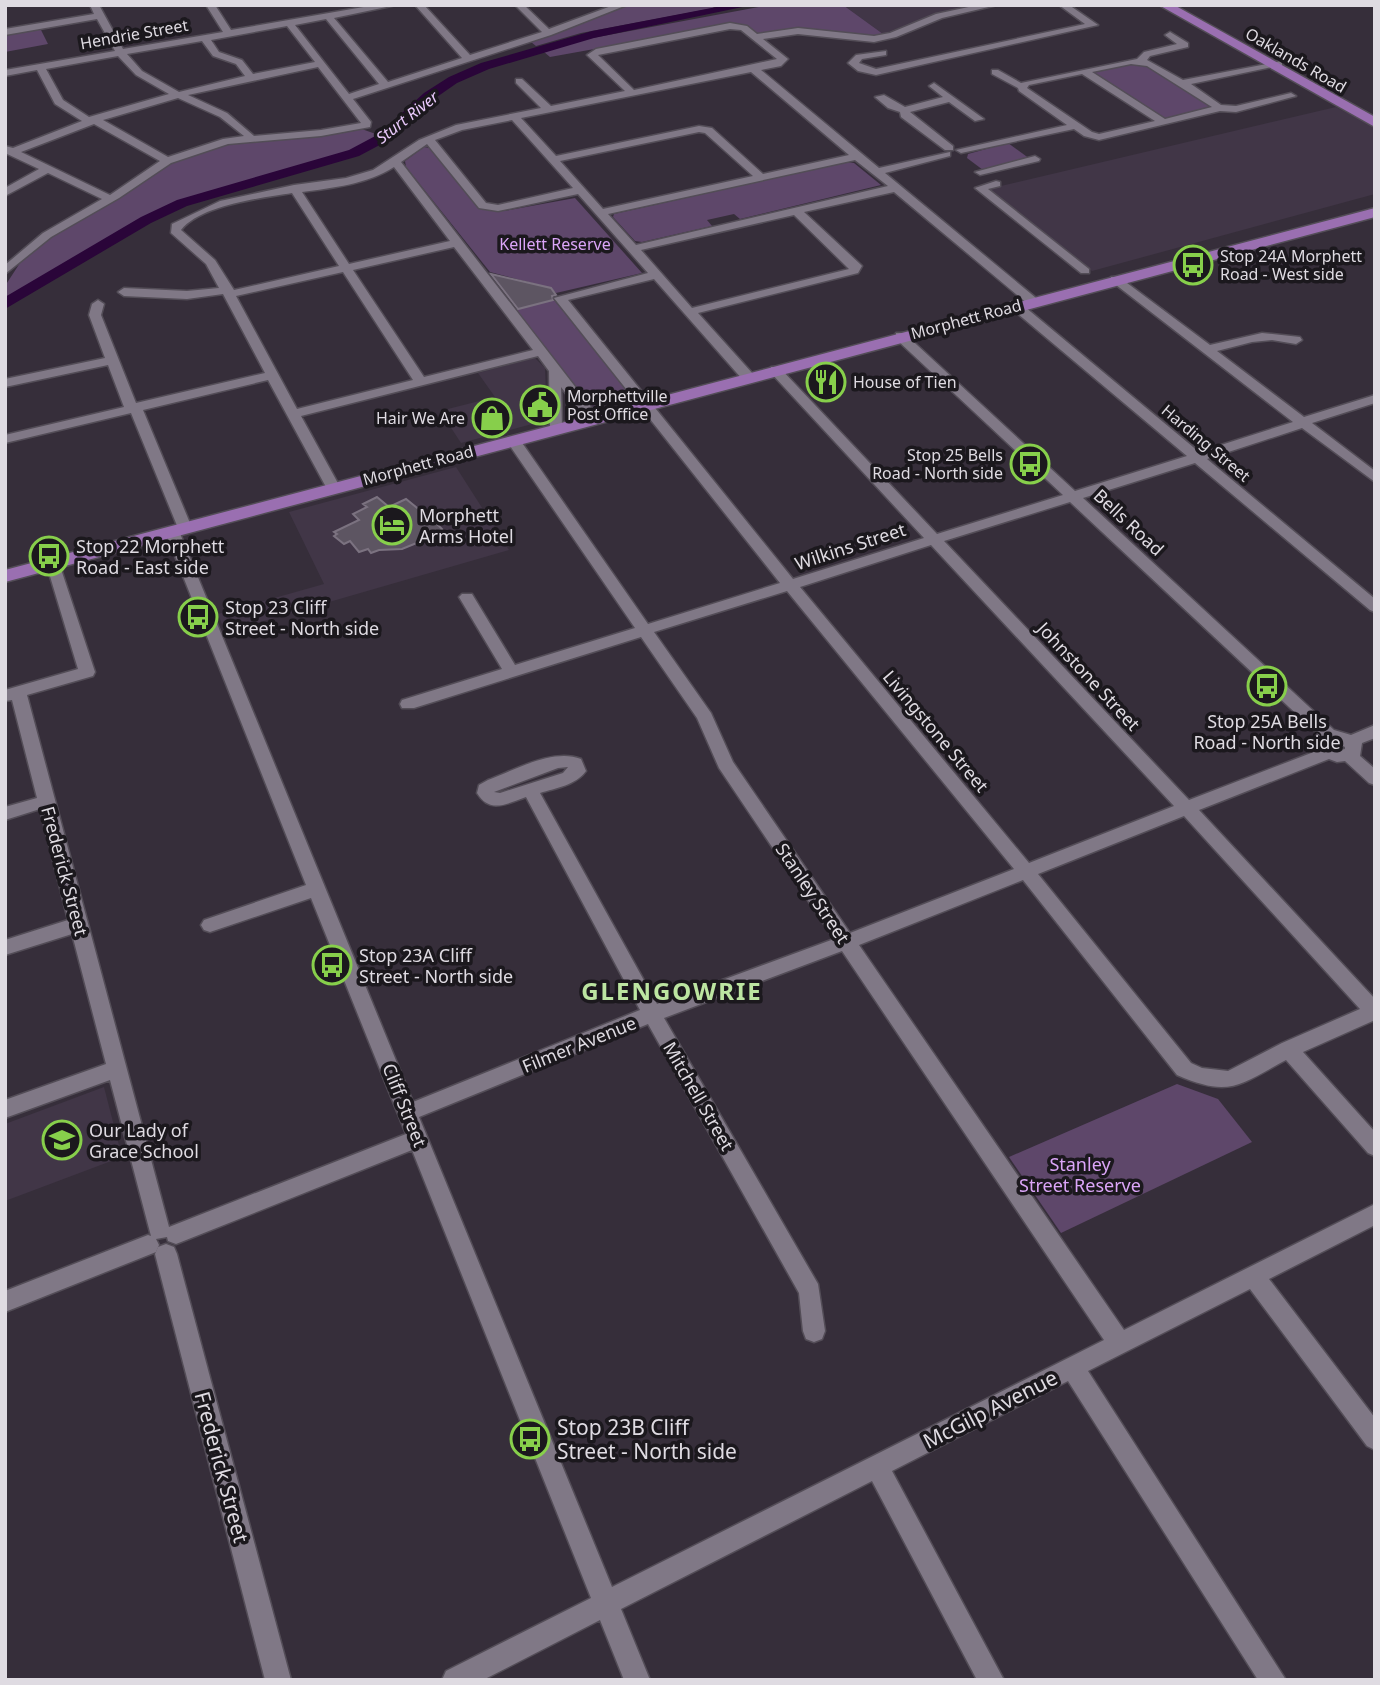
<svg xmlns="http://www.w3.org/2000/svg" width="1380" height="1685" font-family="'Noto Sans',sans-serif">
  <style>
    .built { fill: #413647 }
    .green { fill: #5e476a }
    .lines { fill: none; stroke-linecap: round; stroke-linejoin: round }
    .river { fill: #2a0539; fill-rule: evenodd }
    .building { fill: #5d5562; stroke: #7b7280; stroke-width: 2 }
    .minor-casing { stroke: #534d57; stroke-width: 3 }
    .major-casing { stroke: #534d57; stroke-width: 3 }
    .minor { fill: #807886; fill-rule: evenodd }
    .major { fill: #9a6fb1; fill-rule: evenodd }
    .labels { text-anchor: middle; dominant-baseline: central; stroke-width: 7; stroke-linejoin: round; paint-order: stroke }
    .far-street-label { font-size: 16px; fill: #dfdbe2; stroke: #1b181d }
    .far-water-label { font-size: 16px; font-style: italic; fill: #eacafc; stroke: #1b181d }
    .far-park-label { font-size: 16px; fill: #dba5f8; stroke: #1b181d }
    .far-poi-label { font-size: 16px; fill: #dfdbe2; stroke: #1b181d; text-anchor: start }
    .poi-label { font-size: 18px; fill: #dfdbe2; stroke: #1b181d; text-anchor: start }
    .street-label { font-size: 18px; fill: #dfdbe2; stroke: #1b181d }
    .park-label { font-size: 18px; fill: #dba5f8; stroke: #1b181d }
    .near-street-label { font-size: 21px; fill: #dfdbe2; stroke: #1b181d }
    .near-poi-label { font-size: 21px; fill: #dfdbe2; stroke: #1b181d; text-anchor: start }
    .district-label { font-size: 24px; font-weight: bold; letter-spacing: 2px; fill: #bce5a1; stroke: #1b181d }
  </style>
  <rect width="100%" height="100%" fill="#362e3a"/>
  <g class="built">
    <path d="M843,5H984L933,15L883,34Z"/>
    <path d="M1336,107L1375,127V194L1092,271L988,189Z"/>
    <path d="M535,358L545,368L547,420L461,443L440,411L495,397L478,373Z"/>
    <path d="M456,467L509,550L225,632L218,614L324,584L289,512Z"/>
    <path d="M104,1087L122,1157L5,1201V1124Z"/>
  </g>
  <g class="green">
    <path d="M630,5H711L714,8L581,33L536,46L531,42Z"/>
    <path d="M769,5H843L883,34L865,37L799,29L760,34L733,24L550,57L544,52L587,39Z"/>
    <path d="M40,28L48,44L5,52V34Z"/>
    <path d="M1133,62L1146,64L1213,105L1212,108L1163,120L1088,72Z"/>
    <path d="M359,128L384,137C318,173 247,175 181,204C119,230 68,274 5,297V286L29,249L167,161L251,138Z"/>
    <path d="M1008,143L1030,159L983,170L967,158L968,154Z"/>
    <path d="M424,147L430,148L480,208L504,211L575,198L642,273L556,293L551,288L490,272L406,167L405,161Z"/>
    <path d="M847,162L854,163L881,185L740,219L734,214L707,220L712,226L642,242L635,241L613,217L614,214Z"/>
    <path d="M554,300L632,395L630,398L597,407L590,406L514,310Z"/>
    <path d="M1177,1084L1218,1099L1252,1142L1061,1233L1009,1157Z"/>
  </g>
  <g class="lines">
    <path class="river" d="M727,5H752L594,38L489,69L457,83L434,99L389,140L359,156L187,206L151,223L5,309V297L141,217L177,200L349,150L379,134L424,93L449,77L481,63L592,31Z"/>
  </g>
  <g class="building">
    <path d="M491,274L551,288L556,295L552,296L553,300L518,309Z"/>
    <path d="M377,497L389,507L406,499L437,524L442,529L439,531L442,536L428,543L424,540L402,549L379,550L371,553L368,549L359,552L350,541L344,544L334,536L337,534L334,532L359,520L353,514L367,507L363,504Z"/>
  </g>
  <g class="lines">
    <defs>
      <g id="minor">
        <path d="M90,5H99L123,49L223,32L206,5H215L231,30L375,5H396L334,18L388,82L462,58L415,5H424L470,55L542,32L515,5H524L549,29L614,5H627L551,35L353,99L371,122L370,127L321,136L228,144L171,163L119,198L51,237L5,274V265L43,233L102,199L48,173L5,196V188L39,169L5,153V146L13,148L82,121L55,104L37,70L5,76V70L115,51L97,19L5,35V29L94,14ZM326,19L379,84L349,94L295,25ZM287,26L315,62L253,74L242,60L219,52L211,40ZM202,41L213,56L236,64L245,76L179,92L142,71L127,54ZM118,56L136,75L169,94L89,117L63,100L46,69ZM318,67L361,123L321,130L254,136L227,113L188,95ZM178,98L220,117L244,136L223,139L168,157L103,120ZM94,124L160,161L110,195L21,152Z"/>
        <path d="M978,5H997L942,18L896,37L874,42L798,34L763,39L788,59L781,66L761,70L879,168L950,152V156L885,173L1036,298V304H1028L894,192L804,212L860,264L862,266L858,273L698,313L753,374V380H743L654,279L568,300L793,579L924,538L771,373V367H779L937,534L1063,495L896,339V333H904L1075,491L1187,456L1011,308V302H1019L1199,452L1293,422L1111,281V277H1119L1210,345L1262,333L1300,337L1302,340L1296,344L1272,340L1252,342L1217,351L1304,417L1375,395V403L1312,423L1375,471V482L1302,428L1207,459L1375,599V612L1370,610L1195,463L1083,498L1334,730L1351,735L1375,725V738L1362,743L1360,756L1375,769V785L1369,783L1345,761L1337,762L1329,759L1199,810L1375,999V1020L1303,1052L1375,1132V1156L1368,1153L1286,1060C1239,1085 1230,1098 1177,1075L1023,880L859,945L1124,1330L1375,1204V1225L1269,1279L1375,1418V1450L1367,1446L1250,1289L1088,1371L1286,1680H1258L1068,1381L892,1471L1004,1680H977L872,1481L621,1609L650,1680H624L600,1620L483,1680H442L446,1671L591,1598L412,1150L176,1244L168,1241L167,1237L156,1239L159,1245L156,1252L5,1312V1291L148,1235L151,1236L110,1080L5,1118V1100L106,1064L72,934L5,955V940L68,920L40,809L5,820V807L37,798L12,700L5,701V690L78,669L46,563L48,560H58L95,672L93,676L27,695L169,1227L406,1134L311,898L210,932L204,930L201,925L204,920L306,885L165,531L167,528L172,527L179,531L413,1102L640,1010L526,797C506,804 490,814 477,793L479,785L488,780C515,770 553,748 581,759L586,771C576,785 556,788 540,793L657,1004L834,939L719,768L697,718L641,637L414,708H402L400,704L402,700L502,669L459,597L462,594H472L515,665L635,628L506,440L508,437H518L648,624L780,583L554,298L648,273L578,194L498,211L479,208L427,144L401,162L597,415V421H587L561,387L562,428L555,432L550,431L549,371L538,356L301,416L340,487L333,491L326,487L268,380L143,410L192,528L185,532L178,528L131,413L5,443V435L124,407L108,365L5,387V379L105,358L89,315L92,304L98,300L104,304L101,315L136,403L265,373L223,294L187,299L124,296L118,292L124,288L187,291L219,288L206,264L171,233L172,224L220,201L294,185L346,178L373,170L419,140L456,125L541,108L516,83V79H522L551,106L625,91L587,55L596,49L730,23L747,26L757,34L798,28L874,36L890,33L936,14ZM730,29L741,30L777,59L634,90L598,55ZM751,72L849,155L763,174L712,128L699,126L556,156L521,118ZM512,120L573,188L498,205L486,203L435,140L462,130ZM699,132L705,133L753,176L603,209L560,161ZM855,160L888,186L636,245L608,214ZM394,167L450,241L349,264L302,192C332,188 368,184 394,167ZM292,193L339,266L234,290L215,260L181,230C201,205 261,198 292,193ZM794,215L849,269L692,308L641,250ZM454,247L533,350L424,377L353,270ZM343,272L413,380L297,409L236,296ZM1070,502L1320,736L1319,750L1189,800L944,541ZM931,545L1174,806L1029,863L800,587ZM787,591L1014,869L850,933L733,762L711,713L654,632ZM1335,742L1345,747V749L1340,750L1334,746ZM568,767L563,773L500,793L494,792L558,768ZM1184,816L1360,1009L1282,1043L1228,1071L1202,1068L1191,1063L1038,874ZM842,951L1104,1340L612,1587L419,1117L648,1024L799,1293L803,1331L806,1339L814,1342L822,1339L825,1331L818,1284L664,1018Z"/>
        <path d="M1059,5H1069L1098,25L876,75L858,71L848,63L856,55L886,51V55L862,59L859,63L876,69L1085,24Z"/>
        <path d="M1170,32L1188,43V47L1150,56L1147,60L1183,80L1282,61V65L1191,84L1221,105L1236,106L1291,93L1296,96L1236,112L1220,111L1099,140L1084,136L1074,129L961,153L956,150L1067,125L1019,91L1018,88L992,74V70H998L1021,83L1137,59L1144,52L1177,44L1165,35ZM1131,64L1147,66L1212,107L1165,119L1092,72ZM1082,74L1155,121L1099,134L1092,132L1027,88L1029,85Z"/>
        <path d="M934,83L984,119L975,121L949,102L910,112L953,146V150H945L901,117L900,112L888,108L875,97L884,95L905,107L943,97L929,86Z"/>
        <path d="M1035,156L1040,159L1039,161L980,175L975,172Z"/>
        <path d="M996,181L1000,182V186L988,189L1089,269V273H1081L975,188Z"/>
        <path d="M166,1244L174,1247L177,1254L291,1680H265L155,1254L158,1247Z"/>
      </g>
      <g id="major">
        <path d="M1159,5H1174L1375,117V127Z"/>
        <path d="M1375,208V217L5,582V570Z"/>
      </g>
    </defs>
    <use href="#minor" class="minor-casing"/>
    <use href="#major" class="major-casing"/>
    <use href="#minor" class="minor"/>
    <use href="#major" class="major"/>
  </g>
  <defs>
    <symbol id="bus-ring" viewBox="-11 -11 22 22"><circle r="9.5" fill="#1b181d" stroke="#87cf4b" stroke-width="1.5"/><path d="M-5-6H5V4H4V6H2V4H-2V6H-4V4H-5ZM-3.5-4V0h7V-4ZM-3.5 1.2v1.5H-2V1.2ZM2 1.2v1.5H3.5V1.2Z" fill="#87cf4b"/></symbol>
    <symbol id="restaurant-ring" viewBox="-11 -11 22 22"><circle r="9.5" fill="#1b181d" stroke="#87cf4b" stroke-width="1.5"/><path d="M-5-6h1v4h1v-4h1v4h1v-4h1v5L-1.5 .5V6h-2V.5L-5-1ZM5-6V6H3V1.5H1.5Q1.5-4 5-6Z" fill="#87cf4b"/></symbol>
    <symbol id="civic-ring" viewBox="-11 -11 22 22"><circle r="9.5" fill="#1b181d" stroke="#87cf4b" stroke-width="1.5"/><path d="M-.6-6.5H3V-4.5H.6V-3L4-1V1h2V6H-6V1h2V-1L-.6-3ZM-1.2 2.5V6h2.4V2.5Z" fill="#87cf4b"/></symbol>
    <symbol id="shop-ring" viewBox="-11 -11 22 22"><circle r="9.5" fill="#1b181d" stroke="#87cf4b" stroke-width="1.5"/><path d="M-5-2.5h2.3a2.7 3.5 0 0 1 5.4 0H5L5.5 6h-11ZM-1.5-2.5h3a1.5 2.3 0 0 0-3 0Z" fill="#87cf4b"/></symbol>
    <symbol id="hotel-ring" viewBox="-11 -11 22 22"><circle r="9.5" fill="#1b181d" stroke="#87cf4b" stroke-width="1.5"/><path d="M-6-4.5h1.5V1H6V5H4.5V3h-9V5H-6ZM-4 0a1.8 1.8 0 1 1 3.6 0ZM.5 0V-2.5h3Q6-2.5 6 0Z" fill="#87cf4b"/></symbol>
    <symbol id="school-ring" viewBox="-11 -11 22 22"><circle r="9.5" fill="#1b181d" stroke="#87cf4b" stroke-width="1.5"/><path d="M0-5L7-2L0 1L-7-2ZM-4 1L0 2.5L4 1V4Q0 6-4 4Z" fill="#87cf4b"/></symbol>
  </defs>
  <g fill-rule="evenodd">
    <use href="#bus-ring" x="1171" y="243" width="44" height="44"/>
    <use href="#restaurant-ring" x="804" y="360" width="44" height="44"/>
    <use href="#civic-ring" x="518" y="383" width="44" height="44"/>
    <use href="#shop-ring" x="470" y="396" width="44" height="44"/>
    <use href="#bus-ring" x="1008" y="442" width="44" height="44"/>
    <use href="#hotel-ring" x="370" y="503" width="44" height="44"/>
    <use href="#bus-ring" x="27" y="534" width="44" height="44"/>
    <use href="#bus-ring" x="176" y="595" width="44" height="44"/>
    <use href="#bus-ring" x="1245" y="664" width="44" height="44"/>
    <use href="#bus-ring" x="310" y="943" width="44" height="44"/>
    <use href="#school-ring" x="40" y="1118" width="44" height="44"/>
    <use href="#bus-ring" x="508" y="1417" width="44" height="44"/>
  </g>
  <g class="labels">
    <g class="far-street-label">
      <text transform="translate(134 34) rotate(-10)">Hendrie Street</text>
      <text transform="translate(1296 60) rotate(30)">Oaklands Road</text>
      <text transform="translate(966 319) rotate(-15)">Morphett Road</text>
      <text transform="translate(1206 443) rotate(40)">Harding Street</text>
      <text transform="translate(418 465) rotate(-15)">Morphett Road</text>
    </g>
    <g class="far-water-label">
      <text transform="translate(407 117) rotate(-38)">Sturt River</text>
    </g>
    <g class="far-park-label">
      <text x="555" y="244">Kellett Reserve</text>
    </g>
    <g class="far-poi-label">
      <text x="1220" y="256">Stop 24A Morphett<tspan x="1220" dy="18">Road - West side</tspan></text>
      <text x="853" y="382">House of Tien</text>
      <text x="567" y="396">Morphettville<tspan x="567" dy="18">Post Office</tspan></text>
      <text x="465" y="418" text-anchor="end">Hair We Are</text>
      <text x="1003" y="455" text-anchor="end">Stop 25 Bells<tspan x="1003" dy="18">Road - North side</tspan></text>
    </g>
    <g class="poi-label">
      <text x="419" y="515">Morphett<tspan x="419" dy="21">Arms Hotel</tspan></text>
      <text x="76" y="546">Stop 22 Morphett<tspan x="76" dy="21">Road - East side</tspan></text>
      <text x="225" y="607">Stop 23 Cliff<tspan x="225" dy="21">Street - North side</tspan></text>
      <text x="1267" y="721" text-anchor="middle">Stop 25A Bells<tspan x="1267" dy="21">Road - North side</tspan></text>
      <text x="359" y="955">Stop 23A Cliff<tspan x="359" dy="21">Street - North side</tspan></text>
      <text x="89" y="1130">Our Lady of<tspan x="89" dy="21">Grace School</tspan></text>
    </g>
    <g class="street-label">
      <text transform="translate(1129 522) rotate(43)">Bells Road</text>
      <text transform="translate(850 546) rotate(-18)">Wilkins Street</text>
      <text transform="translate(1089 676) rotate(47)">Johnstone Street</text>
      <text transform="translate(936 731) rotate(50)">Livingstone Street</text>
      <text transform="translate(65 871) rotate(75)">Frederick Street</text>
      <text transform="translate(813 893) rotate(56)">Stanley Street</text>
      <text transform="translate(579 1044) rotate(-22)">Filmer Avenue</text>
      <text transform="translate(699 1096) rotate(60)">Mitchell Street</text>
      <text transform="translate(405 1105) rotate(68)">Cliff Street</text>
    </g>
    <g class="park-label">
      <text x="1080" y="1164">Stanley<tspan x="1080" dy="21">Street Reserve</tspan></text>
    </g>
    <g class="near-street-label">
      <text transform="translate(990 1409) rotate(-27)">McGilp Avenue</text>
      <text transform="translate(222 1467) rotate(75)">Frederick Street</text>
    </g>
    <g class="near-poi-label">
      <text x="557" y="1427">Stop 23B Cliff<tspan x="557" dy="24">Street - North side</tspan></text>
    </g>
    <g class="district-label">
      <text x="672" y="990">GLENGOWRIE</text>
    </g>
  </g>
  <rect width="1380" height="1685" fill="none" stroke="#dfdbe2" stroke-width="14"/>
</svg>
